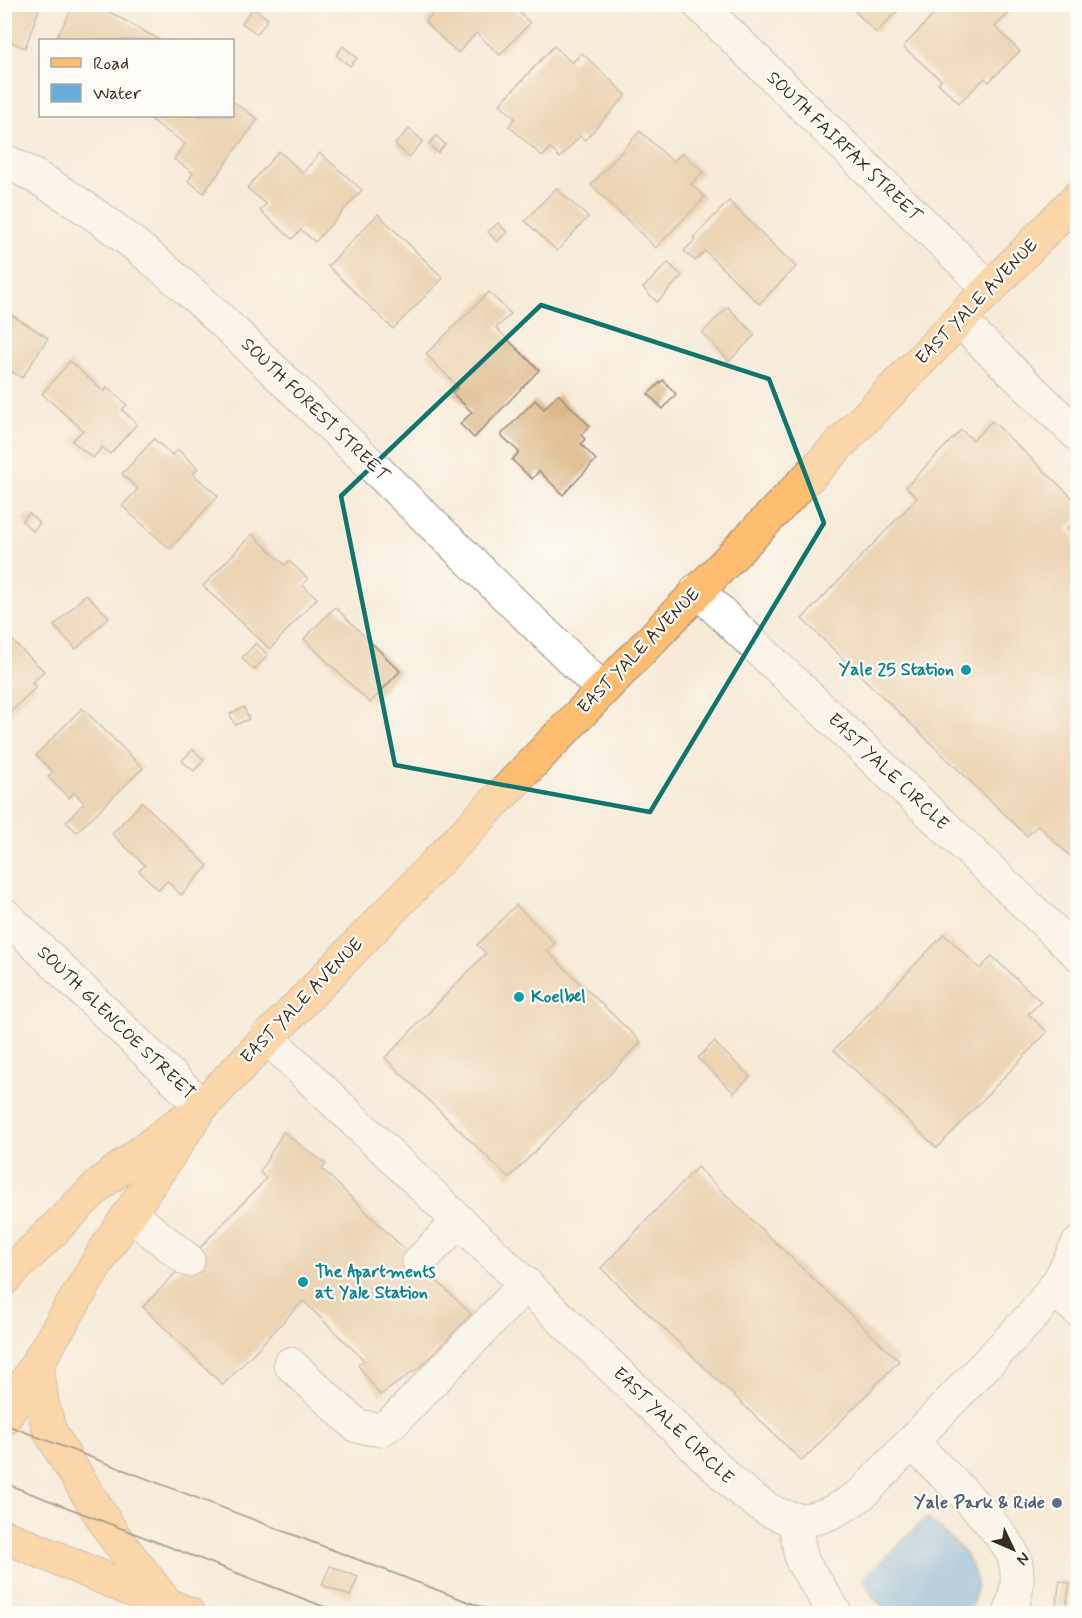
<svg xmlns="http://www.w3.org/2000/svg" width="1082" height="1618" font-family="Mynerve,sans-serif">
  <style>
    .water { fill: #67aede; stroke: #516c7e; stroke-width: 1.5 }
    .building { fill: #ddb98a }
    .lines { fill: none; stroke-linecap: round; stroke-linejoin: round }
    .minor-casing { stroke: #998a7b; stroke-width: 35 }
    .major-casing { stroke: #998a7b; stroke-width: 35 }
    .highway-casing { stroke: #998a7b; stroke-width: 35 }
    .minor { stroke: #fff; stroke-width: 33 }
    .major { stroke: #fcbd6f; stroke-width: 33 }
    .highway { stroke: #fcbd6f; stroke-width: 33 }
    .tram { stroke: #3b2a1e; stroke-width: 1.5 }
    .marked { fill: none; stroke: #0f766e; stroke-width: 4.5; stroke-linejoin: round }
    .culture-dot { fill: #0f9aa8; stroke: #fdfcf7; stroke-width: 2 }
    .service-dot { fill: #5c6f8a; stroke: #fdfcf7; stroke-width: 2 }
    .labels { text-anchor: middle; dominant-baseline: central; stroke-width: 4.5; stroke-linejoin: round; paint-order: stroke }
    .street-label { font-size: 18px; fill: #3b2a1e; stroke: #fdfcf7 }
    .culture-label { font-size: 18px; font-weight: bold; fill: #0d838f; stroke: #fdfcf7; text-anchor: start }
    .service-label { font-size: 18px; font-weight: bold; fill: #4e5e75; stroke: #fdfcf7; text-anchor: end }
  </style>
  <rect width="100%" height="100%" fill="#fdfcf7"/>
  <filter id="ink" filterUnits="userSpaceOnUse"><feTurbulence type="fractalNoise" baseFrequency=".0167" numOctaves="2"/><feDisplacementMap in="SourceGraphic" scale="12" xChannelSelector="R" yChannelSelector="G"/><feConvolveMatrix kernelMatrix="1 2 1 2 8 2 1 2 1" color-interpolation-filters="sRGB"/></filter>
  <filter id="wash" filterUnits="userSpaceOnUse"><feTurbulence type="fractalNoise" baseFrequency=".008" numOctaves="4" result="noise"/><feDisplacementMap in="SourceGraphic" scale="24" xChannelSelector="R" yChannelSelector="G"/><feGaussianBlur stdDeviation="1.35" result="paint"/><feColorMatrix in="noise" values="0 0 0 0 0 0 0 0 0 0 0 0 0 0 0 0 0 1.4 0 .05"/><feComposite in="paint" operator="in"/></filter>
  <g filter="url(#wash)">
    <rect width="100%" height="100%" fill="#f7ebd8"/>
    <path class="water" d="M926,1518C956,1539 994,1575 967,1613H888L872,1595L864,1578Z"/>
    <g id="blocks">
      <g class="building">
        <path d="M4,4H41L25,48L4,39Z"/>
        <path d="M75,4H95L160,40H55Z"/>
        <path d="M442,4H519L515,9L530,23L500,55L476,33L458,53L425,22Z"/>
        <path d="M855,4H904L876,33L852,8Z"/>
        <path d="M944,4H973L977,8L980,4H1000L1009,13L995,27L1020,51L989,82L985,78L959,103L938,83L941,80L903,47Z"/>
        <path d="M253,8L268,19L257,34L242,23Z"/>
        <path d="M343,46L357,58L350,66L336,55Z"/>
        <path d="M554,46L572,63L582,53L626,95L585,140L580,136L560,158L550,148L543,157L509,126L515,118L500,104Z"/>
        <path d="M232,101L258,119L204,193L188,181L193,173L174,159L185,144L146,116H232Z"/>
        <path d="M409,129L423,141L409,157L395,144Z"/>
        <path d="M640,131L673,162L682,153L703,172L691,184L705,197L656,248L591,185Z"/>
        <path d="M436,136L445,144L438,153L429,144Z"/>
        <path d="M279,151L303,173L320,153L362,190L315,242L301,230L292,239L260,211L266,204L247,188Z"/>
        <path d="M556,188L588,217L557,251L525,221Z"/>
        <path d="M729,201L796,267L759,304L705,251L695,261L684,251L695,240L693,238Z"/>
        <path d="M378,214L443,278L393,329L328,266Z"/>
        <path d="M498,223L507,232L497,242L488,232Z"/>
        <path d="M668,263L682,276L657,302L643,288Z"/>
        <path d="M489,292L511,314L496,328L539,370L474,438L460,424L472,412L452,393L458,387L426,354Z"/>
        <path d="M728,307L755,335L729,361L702,333Z"/>
        <path d="M4,310L48,338L22,378L4,367Z"/>
        <path d="M70,361L104,392L107,387L127,405L122,410L137,424L110,454L102,447L93,458L72,441L83,430L42,394Z"/>
        <path d="M663,380L676,394L663,409L648,394Z"/>
        <path d="M558,394L590,426L581,435L585,439L581,444L596,460L563,495L539,471L532,479L512,460L519,452L501,435L535,400L544,409Z"/>
        <path d="M992,421L1078,503V517L1066,529L1078,541V858L1075,861L1038,825L1027,836L802,619L917,498L906,487L961,430L973,440Z"/>
        <path d="M154,439L172,455L178,450L198,468L193,474L218,496L170,549L122,506L138,489L122,474Z"/>
        <path d="M29,513L40,523L33,531L22,521Z"/>
        <path d="M252,534L285,565L289,561L308,579L302,585L317,598L270,649L203,586Z"/>
        <path d="M86,594L109,617L76,649L54,626Z"/>
        <path d="M335,607L400,671L370,703L304,639Z"/>
        <path d="M4,633L44,671L32,683L36,687L7,716L4,714Z"/>
        <path d="M256,643L268,655L254,670L242,658Z"/>
        <path d="M244,707L249,719L235,725L230,714Z"/>
        <path d="M82,708L143,768L77,832L66,822L84,803L74,792L69,798L48,777L53,772L36,755Z"/>
        <path d="M193,749L204,760L194,771L182,761Z"/>
        <path d="M142,802L208,866L181,895L167,881L159,890L139,871L145,865L112,834Z"/>
        <path d="M516,905L555,943L547,951L641,1042L509,1178L385,1058L486,953L477,945Z"/>
        <path d="M944,934L980,969L992,956L1041,1002L1028,1014L1047,1032L937,1148L834,1050Z"/>
        <path d="M714,1042L750,1077L734,1093L698,1058Z"/>
        <path d="M283,1132L326,1164L322,1169L471,1314L420,1367L380,1395L358,1365L364,1360L303,1301L223,1385L143,1307L266,1179L260,1172Z"/>
        <path d="M697,1167L899,1361L802,1461L601,1268Z"/>
        <path d="M330,1566L358,1577L350,1596L322,1585Z"/>
        <path d="M1060,1581L1070,1583L1066,1607L1056,1605Z"/>
      </g>
    </g>
  </g>
  <g filter="url(#ink)">
    <use href="#blocks" fill-opacity="0" stroke="#998a7b" stroke-width="1.5"/>
    <g class="lines">
      <defs>
        <g id="minor">
          <path d="M699,4L990,289"/>
          <path d="M4,160C124,219 220,319 315,410C411,503 506,596 602,689"/>
          <path d="M960,321L1078,435"/>
          <path d="M697,590L1078,954"/>
          <path d="M4,914L202,1106"/>
          <path d="M267,1037L737,1487C786,1528 812,1531 864,1492L1035,1313L1059,1281L1078,1244"/>
          <path d="M130,1214L188,1260"/>
          <path d="M419,1262L459,1221"/>
          <path d="M1053,1289L1078,1310"/>
          <path d="M290,1364L357,1426L381,1430L395,1420L526,1284"/>
          <path d="M912,1443C937,1468 1006,1530 1015,1560C1020,1579 1016,1595 1010,1614"/>
          <path d="M794,1519L802,1561L836,1614"/>
        </g>
        <g id="major">
          <path d="M4,1279L100,1184L182,1121"/>
          <path d="M4,1419L105,1250L202,1106L1078,197"/>
        </g>
        <g id="highway">
          <path d="M37,1364L42,1402L49,1429L64,1456L114,1536L167,1604"/>
          <path d="M4,1536L189,1614"/>
        </g>
      </defs>
      <use href="#minor" class="minor-casing"/>
      <use href="#major" class="major-casing"/>
      <use href="#highway" class="highway-casing"/>
      <use href="#minor" class="minor"/>
      <use href="#major" class="major"/>
      <use href="#highway" class="highway"/>
      <g class="tram">
        <path d="M4,1424L500,1614"/>
        <path d="M4,1483L343,1614"/>
      </g>
    </g>
  </g>
  <path d="M0 0H1082V1618H0ZM541,305L769,379L824,523L650,812L395,765L341,496Z" fill="#f7ebd8" fill-opacity=".55" fill-rule="evenodd"/>
  <path class="marked" d="M541,305L769,379L824,523L650,812L395,765L341,496Z"/>
  <g class="culture-dot">
    <circle cx="966" cy="670" r="6"/>
    <circle cx="519" cy="997" r="6"/>
    <circle cx="303" cy="1282" r="6"/>
  </g>
  <circle class="service-dot" cx="1057" cy="1503" r="6"/>
  <g class="labels">
    <g class="street-label">
      <text transform="translate(844 147) rotate(44)">SOUTH FAIRFAX STREET</text>
      <text transform="translate(977 302) rotate(-46)">EAST YALE AVENUE</text>
      <text transform="translate(315 410) rotate(44)">SOUTH FOREST STREET</text>
      <text transform="translate(639 651) rotate(-46)">EAST YALE AVENUE</text>
      <text transform="translate(888 772) rotate(44)">EAST YALE CIRCLE</text>
      <text transform="translate(302 1001) rotate(-46)">EAST YALE AVENUE</text>
      <text transform="translate(116 1023) rotate(44)">SOUTH GLENCOE STREET</text>
      <text transform="translate(673 1426) rotate(44)">EAST YALE CIRCLE</text>
    </g>
    <g class="culture-label">
      <text x="954" y="670" text-anchor="end">Yale 25 Station</text>
      <text x="531" y="997">Koelbel</text>
      <text x="315" y="1272">The Apartments<tspan x="315" dy="21">at Yale Station</tspan></text>
    </g>
    <g class="service-label">
      <text x="1045" y="1503">Yale Park &amp; Ride</text>
    </g>
  </g>
  <rect width="1082" height="1618" fill="none" stroke="#fdfcf7" stroke-width="24"/>
  <rect x="39" y="39" width="195" height="78" fill="#fdfcf7" stroke="#afa8a0" stroke-width="1.5"/>
  <rect x="51" y="58" width="30" height="9" fill="#fcbd6f" stroke="#afa8a0" stroke-width="1.5"/>
  <text x="93" y="69" font-size="18" fill="#3b2a1e">Road</text>
  <rect x="51" y="84" width="30" height="18" fill="#67aede" stroke="#afa8a0" stroke-width="1.5"/>
  <text x="93" y="99" font-size="18" fill="#3b2a1e">Water</text>
  <g transform="translate(1013 1549) rotate(134)" stroke="#fdfcf7" stroke-width="4.5" paint-order="stroke">
  <path d="M0-4.5L10 22L0 15L-10 22Z" fill="#3b2a1e"/>
  <text y="-9" font-size="16" font-weight="bold" text-anchor="middle" fill="#3b2a1e">N</text>
  </g>
</svg>
